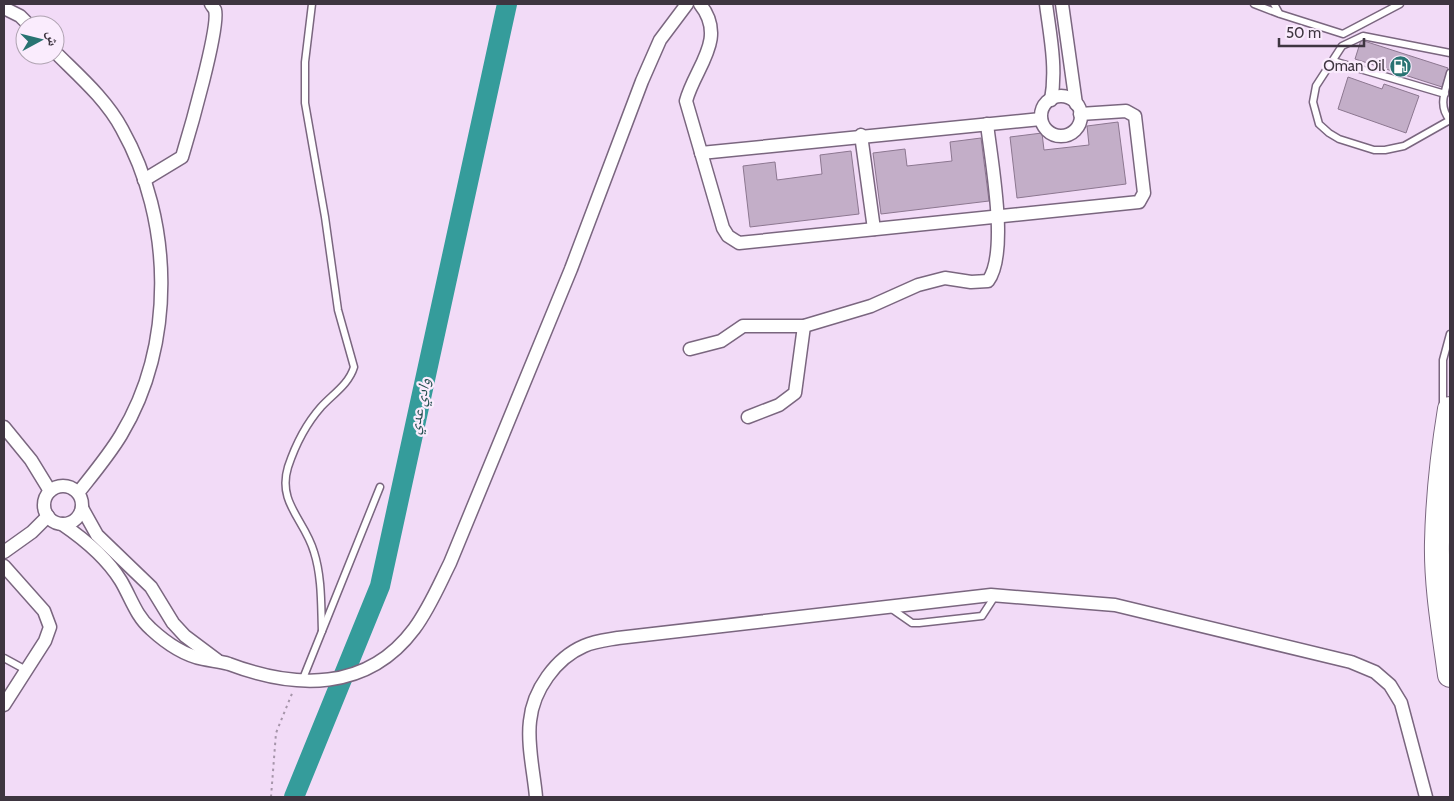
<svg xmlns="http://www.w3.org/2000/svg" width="1454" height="801" font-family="Cabin,'Noto Naskh Arabic',sans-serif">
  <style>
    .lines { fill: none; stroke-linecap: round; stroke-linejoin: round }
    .river { stroke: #359c9b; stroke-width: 20 }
    .building { fill: #c3aec8; stroke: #8c7790 }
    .lane-casing { stroke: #7a667f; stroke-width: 9 }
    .street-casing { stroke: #7a667f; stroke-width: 15 }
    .highway-casing { stroke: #7a667f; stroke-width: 26 }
    .path { stroke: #a695aa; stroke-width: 2; stroke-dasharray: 2.5 4; stroke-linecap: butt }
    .lane { stroke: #fff; stroke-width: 6 }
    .street { stroke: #fff; stroke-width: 12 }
    .highway { stroke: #fff; stroke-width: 24 }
    .labels { text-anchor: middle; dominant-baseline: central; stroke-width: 4.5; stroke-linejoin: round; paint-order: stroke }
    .poi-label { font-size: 15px; fill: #3e3540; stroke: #faecfd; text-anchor: end }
    .water-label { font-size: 16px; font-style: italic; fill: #245050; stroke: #faecfd }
  </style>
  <rect width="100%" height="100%" fill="#f2dbf7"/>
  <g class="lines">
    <path class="river" d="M294,797L380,586L507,4"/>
  </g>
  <g class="building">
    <path d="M1361,40L1448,68L1442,87L1355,59Z"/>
    <path d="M1348,77L1382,89L1384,84L1419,96L1406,133L1338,109Z"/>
    <path d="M1118,122L1126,184L1017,198L1010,137L1042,133L1044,150L1089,145L1087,126Z"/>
    <path d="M981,138L989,201L881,214L873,153L905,149L907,166L952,161L950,142Z"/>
    <path d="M851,151L859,214L750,227L743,166L775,162L777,180L822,174L820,155Z"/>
  </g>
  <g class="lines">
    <defs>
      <g id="lane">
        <path d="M312,4L305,62V103L325,217L338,310L354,367C349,384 333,394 321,407C306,424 295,446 288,467C277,503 305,520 314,552C322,577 321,605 322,631"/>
        <path d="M1254,4L1280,14L1343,34L1400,4"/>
        <path d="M1274,4L1279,13"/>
        <path d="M1450,53L1363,36L1342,46L1316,86L1313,102L1319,124L1329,133L1339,139L1374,150H1385L1404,146L1450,120"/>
        <path d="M1333,61L1445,94"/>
        <path d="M1450,73C1446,90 1437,105 1450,120"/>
        <path d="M1443,407V360L1450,334"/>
        <path d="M889,607L912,623H919L982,616L995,596"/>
        <path d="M4,658L26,670"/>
        <path d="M302,681L380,487"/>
      </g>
      <g id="street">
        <path d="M700,4C728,39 695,67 686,101L723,228L728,236L739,243L1139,202L1144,193L1135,116L1126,111L1080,114"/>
        <path d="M1046,4C1050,35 1057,68 1051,100"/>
        <path d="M1062,4L1076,104"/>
        <path d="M4,8L20,16L29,25"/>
        <path d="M55,52C79,76 106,99 122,129C173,220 176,344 121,435C109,455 93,474 78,493"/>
        <circle cx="1061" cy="116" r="20"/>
        <path d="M861,135L874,229"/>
        <path d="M701,153L1041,119"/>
        <path d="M144,180L182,157C189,134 220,27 215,10C214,8 212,6 211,4"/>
        <path d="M690,349L721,341L743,326H804L871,306L918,285L945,278L971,282L988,281C1009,253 991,160 987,124"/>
        <path d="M748,417L779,405L795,393L804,326"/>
        <path d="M4,427L31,460L50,491"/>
        <circle cx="63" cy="505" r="19"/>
        <path d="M82,508L97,535L151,587L173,623L185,636L217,660"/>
        <path d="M62,524C84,539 107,558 121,581C131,598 136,616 151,629C165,642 184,655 203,659C212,661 220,661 229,664C295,689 367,692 414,629C429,609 439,585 450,563L571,269L642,81L660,40L687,4"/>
        <path d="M4,552L32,532L48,516"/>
        <path d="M4,566L44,611L50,627L45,641L4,705"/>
        <path d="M536,797C534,773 527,745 530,721C533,690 556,658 584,646C595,641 607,640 618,638L991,595L1115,605L1351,662L1375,672L1390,685L1401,703L1426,797"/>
      </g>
      <path id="highway" d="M1450,409C1443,452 1438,497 1437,542C1436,585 1444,631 1450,675"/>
    </defs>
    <use href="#lane" class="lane-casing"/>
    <use href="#street" class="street-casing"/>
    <use href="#highway" class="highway-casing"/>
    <path class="path" d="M271,797L276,733L293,691"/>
    <use href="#lane" class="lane"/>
    <use href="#street" class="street"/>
    <use href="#highway" class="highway"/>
  </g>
  <defs>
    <symbol id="fuel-disc" viewBox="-11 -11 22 22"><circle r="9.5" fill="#287372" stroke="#faecfd"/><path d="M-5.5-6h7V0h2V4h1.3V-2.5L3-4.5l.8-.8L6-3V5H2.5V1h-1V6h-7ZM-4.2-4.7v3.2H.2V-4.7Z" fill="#fff"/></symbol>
  </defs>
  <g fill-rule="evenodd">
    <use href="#fuel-disc" x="1388" y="54" width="25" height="25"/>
  </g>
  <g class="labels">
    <g class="poi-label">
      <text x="1385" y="66">Oman Oil</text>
    </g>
    <g class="water-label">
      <text transform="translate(419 406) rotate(-78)">وادي عدي</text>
    </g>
  </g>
  <rect width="1454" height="801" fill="none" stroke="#3e3540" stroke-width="10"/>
  <g transform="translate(40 40) rotate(83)"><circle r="24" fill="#faecfd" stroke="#afa3b1"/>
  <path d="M0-4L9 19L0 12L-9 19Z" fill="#287372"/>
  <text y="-8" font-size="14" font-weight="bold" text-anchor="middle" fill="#3e3540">ش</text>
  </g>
  <path d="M1279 38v8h85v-8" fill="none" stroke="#3e3540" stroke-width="2.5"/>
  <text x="1286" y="38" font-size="15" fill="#3e3540" stroke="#faecfd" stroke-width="4" paint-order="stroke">50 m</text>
</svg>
